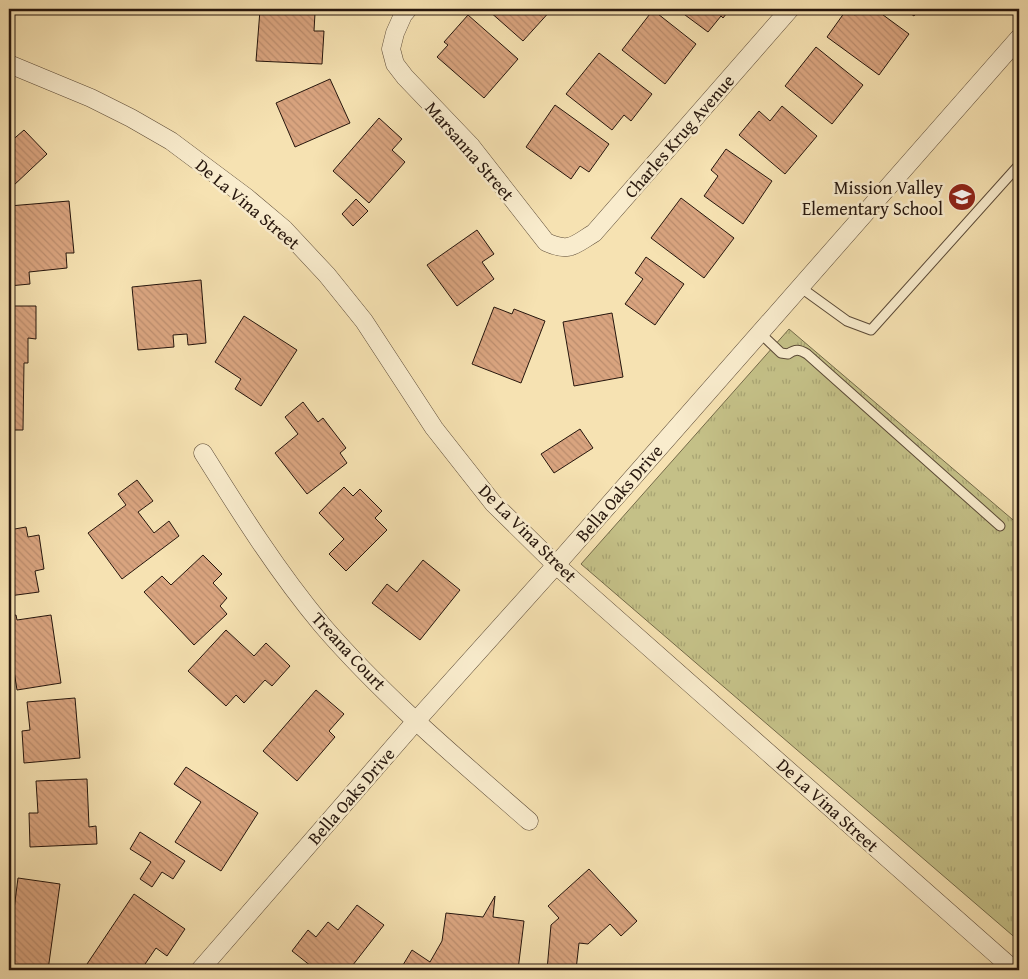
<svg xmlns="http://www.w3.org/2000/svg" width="1028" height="979" font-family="'Gentium Book Plus',serif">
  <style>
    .grass { fill: url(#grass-tufts); stroke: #756b4a }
    .building { fill: url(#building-back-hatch); stroke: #26160d }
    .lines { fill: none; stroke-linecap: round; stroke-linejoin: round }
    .service-casing { stroke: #5a4936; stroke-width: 11 }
    .minor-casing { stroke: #5a4936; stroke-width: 19 }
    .service { stroke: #f9eccd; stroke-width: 9 }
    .minor { stroke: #f9eccd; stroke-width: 18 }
    .labels { text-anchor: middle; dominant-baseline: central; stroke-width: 5; stroke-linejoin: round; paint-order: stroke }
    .street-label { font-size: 18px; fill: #26160d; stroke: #f9eccd }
    .poi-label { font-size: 18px; fill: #26160d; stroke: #f9eccd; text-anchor: end }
  </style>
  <defs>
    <pattern id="grass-tufts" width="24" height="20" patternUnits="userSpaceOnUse" patternTransform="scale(1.25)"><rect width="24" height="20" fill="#c4c087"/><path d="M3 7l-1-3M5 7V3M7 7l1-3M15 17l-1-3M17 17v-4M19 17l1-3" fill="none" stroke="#a8a473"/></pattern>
    <pattern id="building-back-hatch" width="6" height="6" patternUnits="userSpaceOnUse" patternTransform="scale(1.25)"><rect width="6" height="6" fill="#d9a47f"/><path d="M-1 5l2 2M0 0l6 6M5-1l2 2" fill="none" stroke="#ba8c6d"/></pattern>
  </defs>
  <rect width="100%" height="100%" fill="#f6e2b2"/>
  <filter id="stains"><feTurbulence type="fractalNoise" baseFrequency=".004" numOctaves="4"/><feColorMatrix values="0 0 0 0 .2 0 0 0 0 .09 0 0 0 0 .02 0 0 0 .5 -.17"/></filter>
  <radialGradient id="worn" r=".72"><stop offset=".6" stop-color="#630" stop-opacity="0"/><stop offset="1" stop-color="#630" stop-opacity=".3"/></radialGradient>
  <path class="grass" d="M789,329L1019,525V941L581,564Z"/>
  <g class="building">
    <path d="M491,9H552L523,41L489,11Z"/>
    <path d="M677,9H730L723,18L721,16L708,32Z"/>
    <path d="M847,9L855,15L859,9H875L909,34L879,75L827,37Z"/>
    <path d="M904,9H919L914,16Z"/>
    <path d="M260,10L315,13L314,31H324L322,64L256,61Z"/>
    <path d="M653,10L696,44L665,84L622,50Z"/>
    <path d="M468,15L518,59L484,98L437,57L448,45L444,42Z"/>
    <path d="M816,47L863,85L832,124L785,86Z"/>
    <path d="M599,53L652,94L631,121L624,115L612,130L566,94Z"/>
    <path d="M330,79L350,123L295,147L276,103Z"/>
    <path d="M555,105L609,144L589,172L580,166L571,179L526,147Z"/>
    <path d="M782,106L817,136L785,174L739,135L759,111L770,121Z"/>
    <path d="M379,118L402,139L392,150L405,162L369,203L333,171Z"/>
    <path d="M24,130L47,154L13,186L9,181V156L15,150L9,143Z"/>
    <path d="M726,149L772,181L743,224L704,196L718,176L711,170Z"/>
    <path d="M681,198L734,238L704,278L651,238Z"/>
    <path d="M356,199L368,211L353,226L342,214Z"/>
    <path d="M69,201L74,253H66L67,268L29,272L30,284L9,286V244L12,243L10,226H9V206Z"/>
    <path d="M477,230L494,254L482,262L494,279L457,306L427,265Z"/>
    <path d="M646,257L684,284L655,325L625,304L643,279L635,273Z"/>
    <path d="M201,280L206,343L188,345L187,334L173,335L174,347L138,350L132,287Z"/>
    <path d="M9,306H36V339L28,338V363H24L23,430H9Z"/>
    <path d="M494,307L512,314L514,309L545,321L521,383L472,364Z"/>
    <path d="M612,313L623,377L574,386L563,322Z"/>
    <path d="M244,316L297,350L261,406L235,389L241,379L215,362Z"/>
    <path d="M303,402L318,422L323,418L346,448L340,453L347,463L307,494L275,453L298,434L285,417Z"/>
    <path d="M580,429L593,448L554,473L541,454Z"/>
    <path d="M137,480L153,501L138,512L154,533L169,521L179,536L122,579L88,533L126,505L118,494Z"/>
    <path d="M344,487L353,496L360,489L382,511L375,518L387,530L346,571L329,554L344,539L319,513Z"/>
    <path d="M9,493L12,513L9,514Z"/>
    <path d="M26,527L28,537L39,535L44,569L35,571L39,592L9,596V530Z"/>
    <path d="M203,555L222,574L213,583L227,598L220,606L227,614L194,645L144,592L162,576L171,585Z"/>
    <path d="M423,560L460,590L420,640L372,603L387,584L397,592Z"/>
    <path d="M16,615L17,620L51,615L61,683L17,690L11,652H9V616Z"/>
    <path d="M226,630L254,656L266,643L290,666L272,686L265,680L244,703L236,695L226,706L188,671Z"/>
    <path d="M316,690L344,714L329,731L335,737L297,781L263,751Z"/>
    <path d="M75,698L80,758L24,763L22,731L30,730L27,702Z"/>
    <path d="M186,767L258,813L221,871L175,842L201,802L174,784Z"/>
    <path d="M87,779L89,827L96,826L97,844L30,847L29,813H38L36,781Z"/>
    <path d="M140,832L185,861L173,879L162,872L152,887L140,879L151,862L130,849Z"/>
    <path d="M589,869L637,921L621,936L610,924L588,944L579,943L576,970H547L551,925L559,918L548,906Z"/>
    <path d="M18,878L60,884L48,970H9V949Z"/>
    <path d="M134,894L185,929L167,956L156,948L141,970H83Z"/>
    <path d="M495,896L493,917L524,921L518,970H400L412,950L430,962L442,941L446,913L483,917Z"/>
    <path d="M357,905L384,925L349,970H316L292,951L308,930L316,937L328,922L338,930Z"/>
  </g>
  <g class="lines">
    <defs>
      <g id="service">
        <path d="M800,287L847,321L871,330L1019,165"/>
        <path d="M760,333L781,353L788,354C795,349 799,349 807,354L1000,526"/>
      </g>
      <g id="minor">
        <path d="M408,9L403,15L395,33L391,49L395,64L405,77L471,146L546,242C570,253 574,245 594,233L790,9"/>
        <path d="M9,64L91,98L131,118L171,141L246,197L284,229L327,275L364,321L434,428L493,503L556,565L1014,970"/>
        <path d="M203,453C240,512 277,571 322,625C384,697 458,759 529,821"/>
        <path d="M200,970L416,721L556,565L1019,38"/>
      </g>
    </defs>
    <use href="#service" class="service-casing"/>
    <use href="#minor" class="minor-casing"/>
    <use href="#service" class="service"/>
    <use href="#minor" class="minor"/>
  </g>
  <defs>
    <symbol id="school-disc" viewBox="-11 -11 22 22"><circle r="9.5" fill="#8f2418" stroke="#f9eccd"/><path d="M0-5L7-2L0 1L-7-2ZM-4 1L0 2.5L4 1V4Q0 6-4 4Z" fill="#fff"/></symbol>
  </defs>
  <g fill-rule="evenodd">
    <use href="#school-disc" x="946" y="181" width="32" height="32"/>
  </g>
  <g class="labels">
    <g class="street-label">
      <text transform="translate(679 136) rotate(-49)">Charles Krug Avenue</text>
      <text transform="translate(470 151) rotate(49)">Marsanna Street</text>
      <text transform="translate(248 204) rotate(40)">De La Vina Street</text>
      <text transform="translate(619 493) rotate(-49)">Bella Oaks Drive</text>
      <text transform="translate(528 533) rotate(45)">De La Vina Street</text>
      <text transform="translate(349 651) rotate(47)">Treana Court</text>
      <text transform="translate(351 796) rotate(-49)">Bella Oaks Drive</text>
      <text transform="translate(828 805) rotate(42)">De La Vina Street</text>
    </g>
    <g class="poi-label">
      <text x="943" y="187">Mission Valley<tspan x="943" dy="21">Elementary School</tspan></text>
    </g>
  </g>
  <rect width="1028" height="979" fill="none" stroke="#f6e2b2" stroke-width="30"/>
  <rect x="10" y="10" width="1008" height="959" fill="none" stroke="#26160d" stroke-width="2.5"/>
  <rect x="15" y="15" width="998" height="949" fill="none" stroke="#26160d"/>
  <rect width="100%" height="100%" filter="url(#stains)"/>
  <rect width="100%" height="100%" fill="url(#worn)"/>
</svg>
